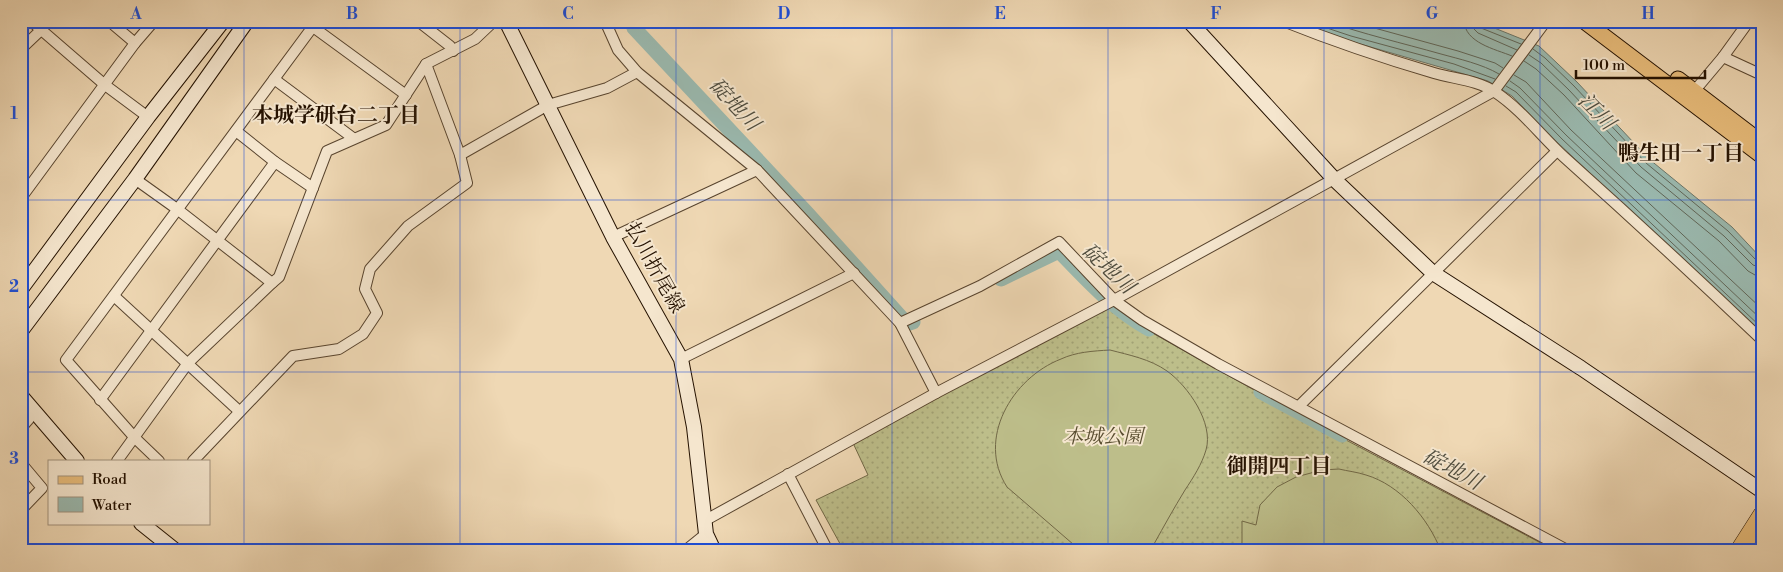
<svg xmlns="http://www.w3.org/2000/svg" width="1783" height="572" font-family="'Libre Bodoni','Noto Serif JP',serif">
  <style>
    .grass { fill: url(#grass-dots); stroke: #716846 }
    .pitch { fill: #bdbe8a; stroke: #716846 }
    .water { fill: #9ab9af; stroke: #6b7669 }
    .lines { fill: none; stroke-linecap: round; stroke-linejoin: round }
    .shore { stroke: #606658; stroke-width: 1 }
    .river { stroke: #9ab9af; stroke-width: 15 }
    .street-casing { stroke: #58442e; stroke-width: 12 }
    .secondary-casing { stroke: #251201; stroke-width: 16 }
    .primary-casing { stroke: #251201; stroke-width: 17 }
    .highway-casing { stroke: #251201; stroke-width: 19 }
    .street { stroke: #f5e6ce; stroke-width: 10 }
    .secondary { stroke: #f5e6ce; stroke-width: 14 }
    .primary { stroke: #e8bc7a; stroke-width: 15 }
    .highway { stroke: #e8bc7a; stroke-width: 18 }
    .grid { fill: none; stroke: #1d4ed8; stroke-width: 1; stroke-opacity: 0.55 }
    .labels { text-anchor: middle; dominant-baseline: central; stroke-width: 4; stroke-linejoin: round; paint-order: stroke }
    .street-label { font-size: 20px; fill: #251201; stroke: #f5e6ce }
    .park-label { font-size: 20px; font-style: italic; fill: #5a4e31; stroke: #f5e6ce }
    .water-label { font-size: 21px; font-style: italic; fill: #4e4c3e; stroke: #f5e6ce }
    .neighbourhood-label { font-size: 21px; font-weight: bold; fill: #251201; stroke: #f5e6ce }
    .neatline { fill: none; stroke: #1d4ed8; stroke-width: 2 }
    .grid-label { font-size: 16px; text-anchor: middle; font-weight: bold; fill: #1d4ed8 }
  </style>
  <defs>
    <pattern id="grass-dots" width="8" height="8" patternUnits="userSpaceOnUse" patternTransform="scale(1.25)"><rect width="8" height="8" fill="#bdbe8a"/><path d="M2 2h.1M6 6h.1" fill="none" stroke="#a2a275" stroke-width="1.8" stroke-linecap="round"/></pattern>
  </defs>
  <rect width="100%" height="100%" fill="#efd8b4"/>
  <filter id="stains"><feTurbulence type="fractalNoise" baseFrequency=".004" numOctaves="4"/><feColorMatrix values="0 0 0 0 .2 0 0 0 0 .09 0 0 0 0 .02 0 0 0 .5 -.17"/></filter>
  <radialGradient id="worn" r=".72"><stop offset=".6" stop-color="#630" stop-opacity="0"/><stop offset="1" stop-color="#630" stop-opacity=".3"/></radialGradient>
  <path class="grass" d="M1110,305L1124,317L1295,413L1556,551H844L816,500L868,475L853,443Z"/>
  <g class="pitch">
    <path d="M1110,350C1129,355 1150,359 1167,371C1188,386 1214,423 1206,450C1202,464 1193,478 1185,490C1174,508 1164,526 1154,544L1147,551H1081L1007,487C976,439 1012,378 1061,359C1076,352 1093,351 1110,350Z"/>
    <path d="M1339,469C1347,471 1357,472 1366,475C1400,485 1428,518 1441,551H1242V521L1256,525L1260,505L1277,487L1296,477L1322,470Z"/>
  </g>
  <path class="water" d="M1295,21H1474L1487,25L1539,46L1577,82L1649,159L1732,227L1762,259V335L1558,143L1512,96L1488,81L1350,41Z"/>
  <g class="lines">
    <g class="shore">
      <path d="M1306,21L1351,36L1454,64L1495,79"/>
      <path d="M1326,21C1363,34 1402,43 1441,54C1459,59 1482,64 1499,74"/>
      <path d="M1349,21L1458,51L1495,63L1503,68"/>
      <path d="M1464,21C1465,43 1495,49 1512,56"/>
      <path d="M1471,21L1473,28L1478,33L1517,50"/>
      <path d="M1478,21L1481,28L1521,44"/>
      <path d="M1533,49L1545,58L1574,86L1646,163L1728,231L1756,260L1762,262"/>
      <path d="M1529,55L1541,63L1569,90L1641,167L1724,236L1753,265L1762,268"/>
      <path d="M1524,61L1536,69L1564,95L1636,173L1719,241L1748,271L1755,275H1762"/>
      <path d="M1514,75L1526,82L1571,130L1762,309"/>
      <path d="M1510,81L1520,88L1566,135L1762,320"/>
      <path d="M1506,86L1516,92L1562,139L1762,328"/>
    </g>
    <g class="river">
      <path d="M632,21L634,28L807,213L907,324L913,322"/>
      <path d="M1001,279L1059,251C1088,281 1112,308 1149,329"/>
      <path d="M1261,392L1342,435"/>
    </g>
    <defs>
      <g id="street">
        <path d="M31,21L105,85L148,117"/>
        <path d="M109,21L135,43"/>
        <path d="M418,21L450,46L453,51"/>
        <path d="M605,21L618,50L637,72L757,170L900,323L936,393"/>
        <path d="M1283,21C1333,41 1383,58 1434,73C1454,79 1478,80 1495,92C1522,110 1541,136 1564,157C1631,217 1697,278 1762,340"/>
        <path d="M313,27L406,95"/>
        <path d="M21,49L41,30"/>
        <path d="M1723,57L1762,75"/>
        <path d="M274,79L353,138"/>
        <path d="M1691,95L1723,57L1749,21"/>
        <path d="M236,131L275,162L313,188"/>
        <path d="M460,155L548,105L607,88L637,72"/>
        <path d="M21,198L135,43L154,21"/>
        <path d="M613,237L757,170"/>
        <path d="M272,283L279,277L327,151L386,125L426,64L475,39L494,21"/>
        <path d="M114,296L239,411"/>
        <path d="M900,323L980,286L1059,242L1114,300L1142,320L1218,364L1569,551"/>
        <path d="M681,359L854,273"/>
        <path d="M100,400L275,162"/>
        <path d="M1299,406L1557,151"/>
        <path d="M21,428L29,419"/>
        <path d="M117,461L188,363L272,283L177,209L135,179"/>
        <path d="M159,461L135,438L66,360L317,21"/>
        <path d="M193,461L293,356L339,349L363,334L377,313L365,289L370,269L408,226L467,183L460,155L426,64"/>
        <path d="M21,463L42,488L21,510"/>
        <path d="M788,474L828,551"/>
        <path d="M704,521L936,393L1114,300L1494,91L1546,21"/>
        <path d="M685,551L706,534"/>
      </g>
      <g id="secondary">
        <path d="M506,21L613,237L681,359L694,427L706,534L714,551"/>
        <path d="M1189,21L1335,180L1433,273L1581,368L1762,491"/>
        <path d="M21,289L148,117L223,21"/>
        <path d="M21,331L135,179L247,21"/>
        <path d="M21,396L77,461"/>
        <path d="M141,523L176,551"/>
      </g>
      <g id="primary">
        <path d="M1584,21L1762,156"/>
        <path d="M1678,79L1762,143"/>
      </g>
      <path id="highway" d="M1739,551L1762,515"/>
    </defs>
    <use href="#street" class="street-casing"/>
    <use href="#secondary" class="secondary-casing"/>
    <use href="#primary" class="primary-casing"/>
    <use href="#highway" class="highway-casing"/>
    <use href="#street" class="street"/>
    <use href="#secondary" class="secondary"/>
    <use href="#primary" class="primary"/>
    <use href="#highway" class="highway"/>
  </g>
  <path class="grid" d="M244,21V551M460,21V551M676,21V551M892,21V551M1108,21V551M1324,21V551M1540,21V551M21,200H1762M21,372H1762"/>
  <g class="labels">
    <g class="street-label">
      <text transform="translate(654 268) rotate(61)">払川折尾線</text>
    </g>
    <g class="park-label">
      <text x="1103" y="437">本城公園</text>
    </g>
    <g class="water-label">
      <text transform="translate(734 105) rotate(47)">碇地川</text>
      <text transform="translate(1596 112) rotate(45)">江川</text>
      <text transform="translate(1108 269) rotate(43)">碇地川</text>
      <text transform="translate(1452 470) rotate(28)">碇地川</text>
    </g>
    <g class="neighbourhood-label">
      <text x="336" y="116">本城学研台二丁目</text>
      <text x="1681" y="154">鴨生田一丁目</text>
      <text x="1279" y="467">御開四丁目</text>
    </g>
  </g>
  <rect width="1783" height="572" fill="none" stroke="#efd8b4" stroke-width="55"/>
  <rect x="48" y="460" width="162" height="65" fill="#f5e6ce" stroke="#a2917c"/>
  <rect x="58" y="476" width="25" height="8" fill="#e8bc7a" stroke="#a2917c"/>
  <text x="92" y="484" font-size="15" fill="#251201">Road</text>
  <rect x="58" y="497" width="25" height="15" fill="#9ab9af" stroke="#a2917c"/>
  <text x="92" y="510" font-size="15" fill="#251201">Water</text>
  <path d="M1576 70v8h129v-8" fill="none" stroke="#251201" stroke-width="2.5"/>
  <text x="1583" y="70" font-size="15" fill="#251201" stroke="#f5e6ce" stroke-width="4" paint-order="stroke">100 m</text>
  <rect x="28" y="28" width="1728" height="516" class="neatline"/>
  <g class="grid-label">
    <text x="136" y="19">A</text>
    <text x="352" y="19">B</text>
    <text x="568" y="19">C</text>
    <text x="784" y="19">D</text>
    <text x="1000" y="19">E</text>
    <text x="1216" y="19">F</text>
    <text x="1432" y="19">G</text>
    <text x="1648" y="19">H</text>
    <text x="14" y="119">1</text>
    <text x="14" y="292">2</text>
    <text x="14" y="464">3</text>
  </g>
  <rect width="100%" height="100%" filter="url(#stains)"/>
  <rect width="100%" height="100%" fill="url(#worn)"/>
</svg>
